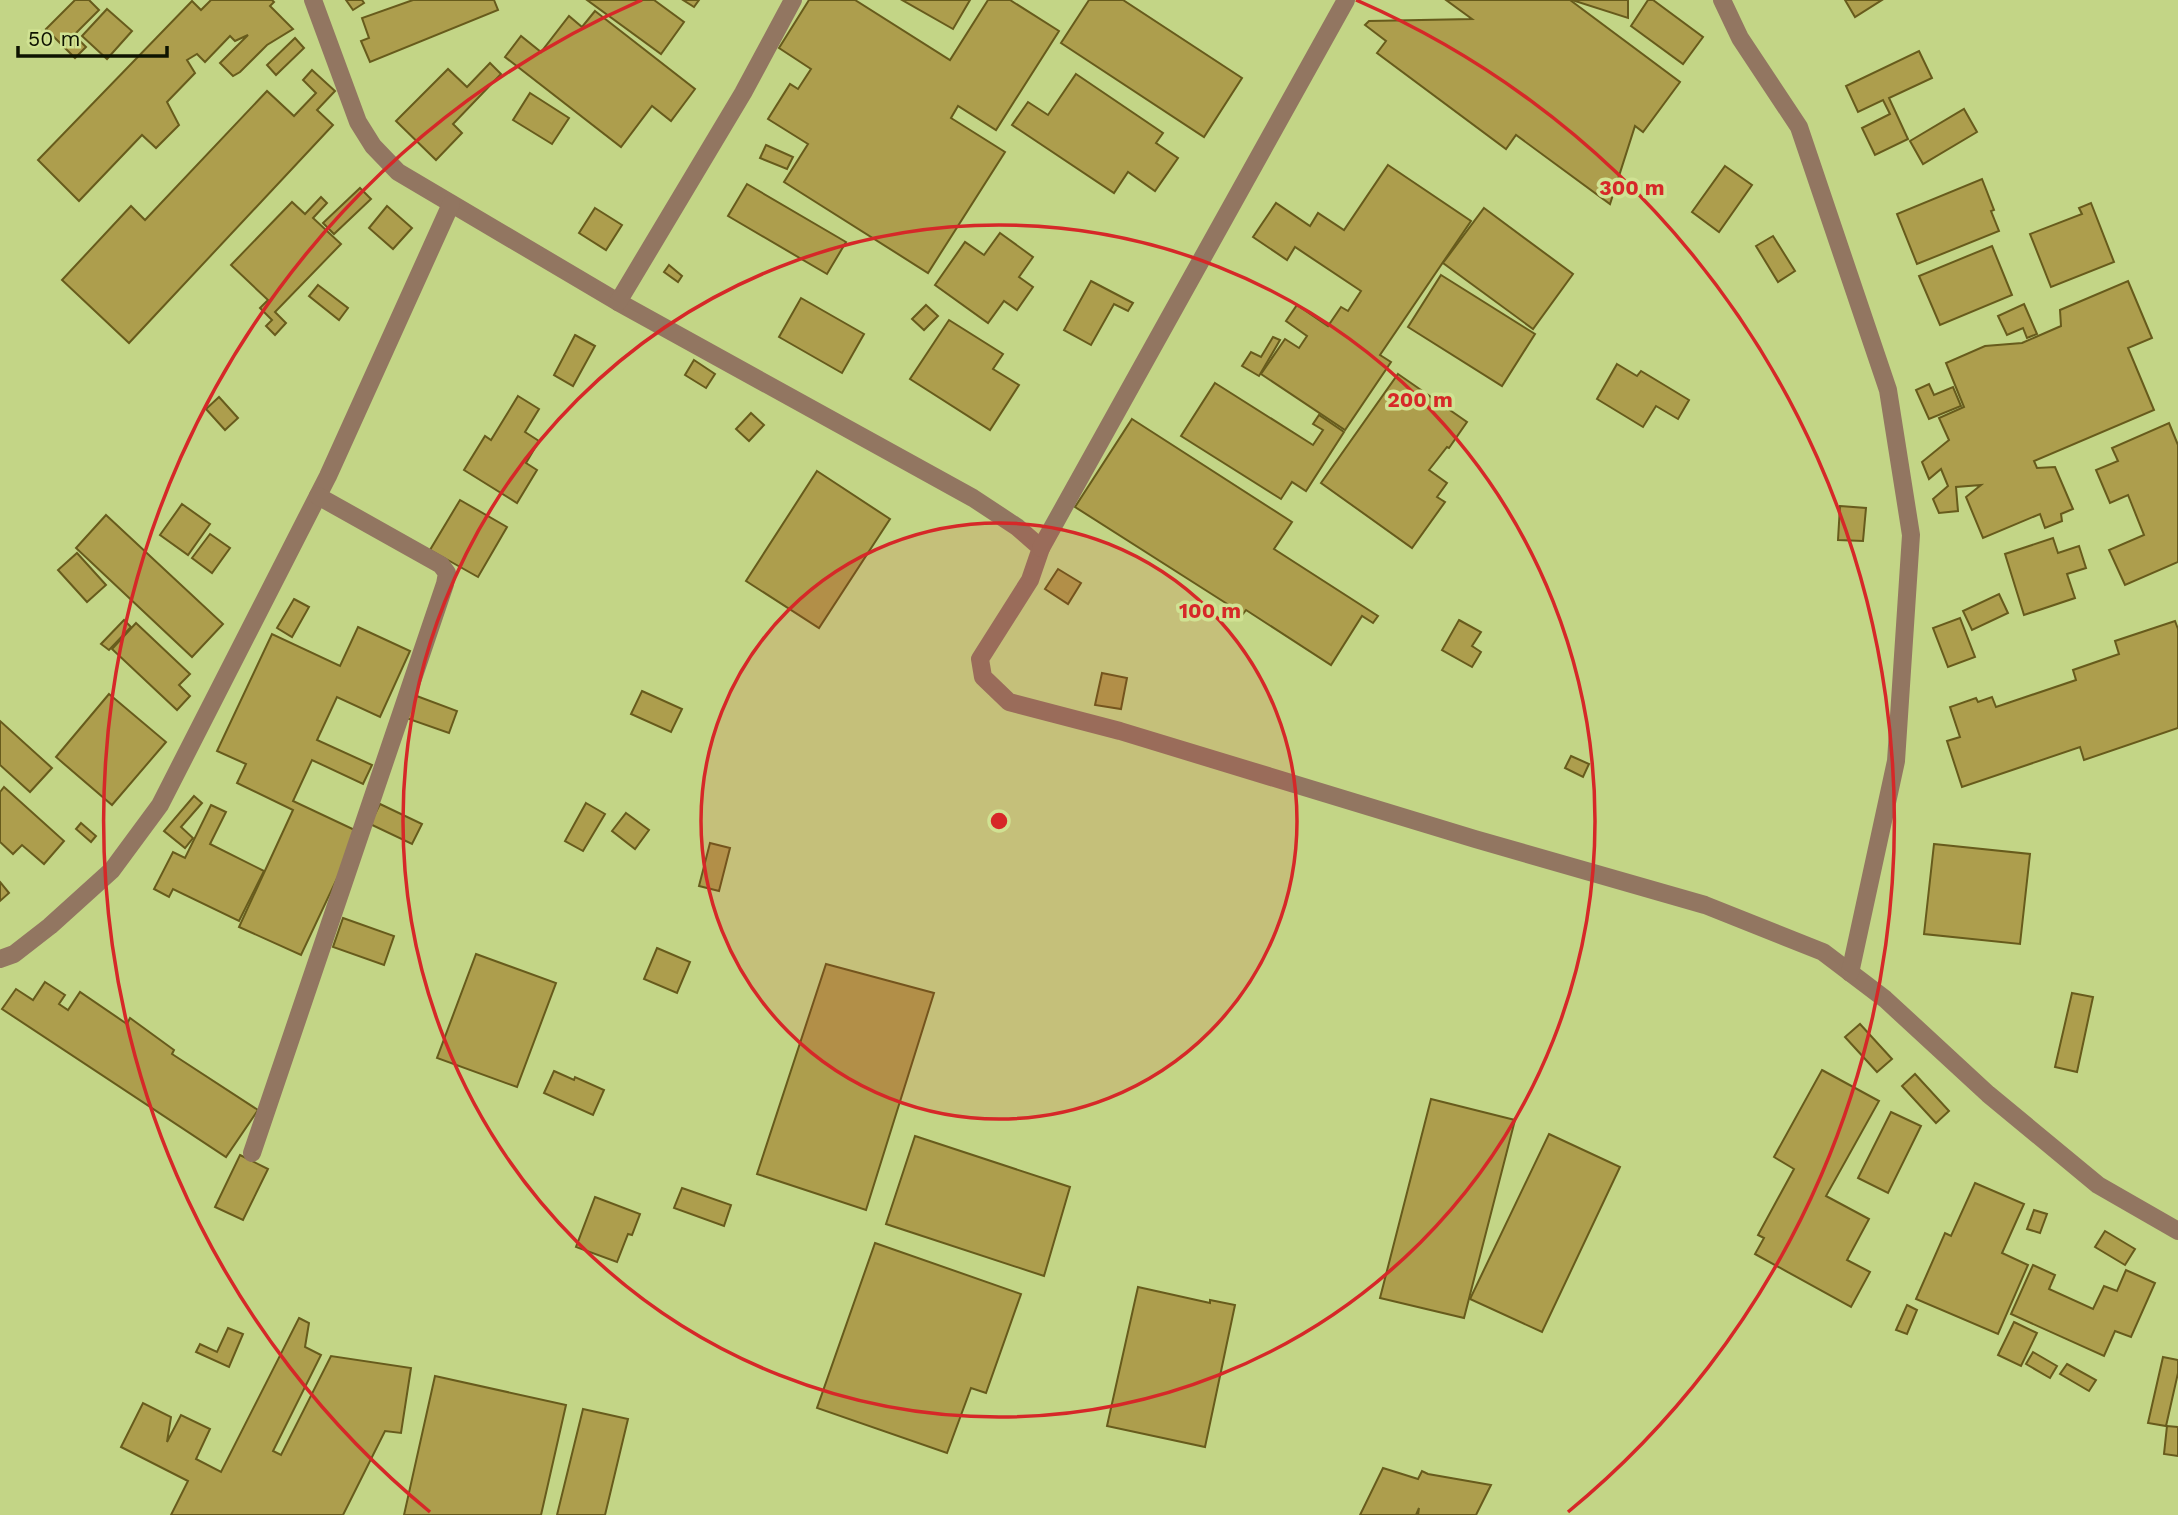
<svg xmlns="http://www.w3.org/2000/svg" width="2178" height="1515" font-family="'Work Sans',sans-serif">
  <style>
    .building { fill: #ad9e4d; stroke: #675b1c; stroke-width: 2 }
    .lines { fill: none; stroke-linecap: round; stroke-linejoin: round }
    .street { stroke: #927661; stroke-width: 18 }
    .ring { fill: none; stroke: #d62828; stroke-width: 3.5 }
    .centre { fill: #d62828; stroke: #d0e293; stroke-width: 3.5 }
    .ring-label { font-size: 21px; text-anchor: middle; font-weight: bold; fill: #d62828; stroke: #d0e293; stroke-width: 7; stroke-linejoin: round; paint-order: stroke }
  </style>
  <rect width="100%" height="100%" fill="#c3d586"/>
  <g class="building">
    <path d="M75,0H89L99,10L74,35L86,47L75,58L46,29Z"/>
    <path d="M211,0H272L274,2L270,6L293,29L267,45L240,72L233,76L220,63L248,35L235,41L230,36L205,62L197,54L187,60L195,73L167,102L179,125L156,148L142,135L79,201L38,160L192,1L201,10Z"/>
    <path d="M346,0H362L364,3L353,10Z"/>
    <path d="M413,0H494L498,10L370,62L361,41L369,38L362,18Z"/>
    <path d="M587,0H654L684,22L661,54Z"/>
    <path d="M683,0H699L694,7Z"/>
    <path d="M809,0H855L950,60L988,0H1010L1059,31L996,130L958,106L951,118L1005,152L928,273L784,182L808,144L768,119L790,84L798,89L811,69L779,48Z"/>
    <path d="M902,0H970L953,29Z"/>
    <path d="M1089,0H1123L1242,78L1204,137L1061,43Z"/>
    <path d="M1446,0H1570L1680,82L1643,132L1635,126L1610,204L1516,135L1506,149L1377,53L1386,41L1365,25L1369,21L1472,19Z"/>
    <path d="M1572,0H1628V18Z"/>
    <path d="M1648,0H1653L1703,37L1683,64L1631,26Z"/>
    <path d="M1845,0H1882L1855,17Z"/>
    <path d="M107,9L132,31L107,59L82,36Z"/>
    <path d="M595,11L695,89L671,121L652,106L621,147L505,57L521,36L541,52L569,16L582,27Z"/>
    <path d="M295,38L304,48L276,75L267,65Z"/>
    <path d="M1919,51L1932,78L1889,98L1908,139L1875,155L1862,128L1890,114L1883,100L1858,112L1846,86Z"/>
    <path d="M490,63L501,74L453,124L462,133L436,160L396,121L448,69L467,87Z"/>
    <path d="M312,70L335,91L317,110L333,125L129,343L62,280L131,206L145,220L267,91L294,116L316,93L303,80Z"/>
    <path d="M1076,74L1163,133L1156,143L1178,158L1155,191L1128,172L1114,193L1012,125L1028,102L1048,115Z"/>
    <path d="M530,93L569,118L552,144L513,120Z"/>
    <path d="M1964,109L1977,132L1923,164L1910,141Z"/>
    <path d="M766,145L793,157L787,169L760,158Z"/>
    <path d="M1388,165L1471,221L1380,355L1391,362L1345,430L1261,374L1285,339L1299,348L1307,336L1286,321L1297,305L1328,326L1341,307L1348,311L1361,291L1295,247L1287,260L1253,237L1276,203L1310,226L1318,213L1344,230Z"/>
    <path d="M1725,166L1752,185L1719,232L1692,212Z"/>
    <path d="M1982,179L1994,210L1991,211L1999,231L1917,264L1897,214Z"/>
    <path d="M747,184L846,242L827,274L728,216Z"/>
    <path d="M360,188L371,199L334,234L323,223Z"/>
    <path d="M321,197L327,203L313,218L341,244L275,312L286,323L275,335L266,326L272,320L260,308L268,300L231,265L292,202L305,214Z"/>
    <path d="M2091,203L2114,262L2051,287L2030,234L2082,214L2079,208Z"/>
    <path d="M387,206L412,228L393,249L369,228Z"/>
    <path d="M595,208L622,225L606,250L579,233Z"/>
    <path d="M1484,208L1573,274L1533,329L1443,263Z"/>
    <path d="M1000,233L1033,257L1019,277L1033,287L1017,310L1004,301L988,323L935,285L965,242L984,255Z"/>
    <path d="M1773,236L1795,271L1778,282L1756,246Z"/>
    <path d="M1992,246L2012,295L1940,325L1919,276Z"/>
    <path d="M669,265L682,276L678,282L664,272Z"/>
    <path d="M1441,275L1535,334L1502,386L1408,327Z"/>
    <path d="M1091,281L1133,303L1128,311L1114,304L1091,345L1064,330Z"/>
    <path d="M2128,281L2152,338L2128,348L2154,410L2034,461L2037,468L2055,467L2073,509L2061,514L2062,521L2045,528L2040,514L1983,538L1966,497L1981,485L1956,487L1958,511L1939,513L1933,499L1948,486L1941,469L1929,479L1922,462L1949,440L1939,418L1964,407L1946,363L1985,346L2022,343L2061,326L2060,310Z"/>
    <path d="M318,285L348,308L339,320L309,296Z"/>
    <path d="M801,298L864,334L842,373L779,337Z"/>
    <path d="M2024,304L2037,334L2027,338L2023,328L2007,335L1998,316Z"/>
    <path d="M926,305L938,316L924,330L912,319Z"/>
    <path d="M949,320L1003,354L993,369L1019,385L990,430L910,379Z"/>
    <path d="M575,335L595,346L573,386L554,375Z"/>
    <path d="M1273,337L1280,340L1259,376L1242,366L1251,352L1261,357Z"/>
    <path d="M694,360L715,374L706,388L685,375Z"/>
    <path d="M1617,364L1637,376L1641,371L1689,400L1678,419L1656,406L1643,427L1597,399Z"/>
    <path d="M1398,374L1467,422L1449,448L1447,447L1429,470L1447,483L1437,497L1445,502L1412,548L1321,483Z"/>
    <path d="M1215,383L1313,445L1323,430L1313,424L1319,415L1344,432L1306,491L1292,482L1281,499L1181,436Z"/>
    <path d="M1929,384L1934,395L1953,387L1961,406L1929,419L1916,390Z"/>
    <path d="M518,396L539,409L525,432L539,441L526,463L537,470L517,503L464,470L485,436L491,440Z"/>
    <path d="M219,397L238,418L225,430L206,409Z"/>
    <path d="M751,413L764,425L749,441L736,429Z"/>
    <path d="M1132,419L1292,522L1274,549L1378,616L1373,623L1362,616L1331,665L1246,610L1243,614L1075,507Z"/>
    <path d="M2169,423L2178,445V562L2125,585L2109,550L2144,535L2128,495L2110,503L2096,470L2118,461L2112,448Z"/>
    <path d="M817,471L890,519L819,628L746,581Z"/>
    <path d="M460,500L507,527L478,577L430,550Z"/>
    <path d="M182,504L210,524L188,555L160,535Z"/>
    <path d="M1840,506L1866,508L1863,541L1838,540Z"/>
    <path d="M106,515L223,624L192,657L76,548Z"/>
    <path d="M210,534L230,548L212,573L192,558Z"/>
    <path d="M2053,538L2058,553L2079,546L2086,568L2067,574L2075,598L2024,615L2005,554Z"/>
    <path d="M77,553L106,585L87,602L58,570Z"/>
    <path d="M1058,569L1081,583L1068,604L1045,589Z"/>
    <path d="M1999,594L2008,613L1972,630L1963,611Z"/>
    <path d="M294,599L309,607L292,637L277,628Z"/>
    <path d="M1960,618L1975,657L1948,667L1933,628Z"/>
    <path d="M124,620L131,627L109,650L101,644Z"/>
    <path d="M1459,620L1481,632L1472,646L1481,652L1472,667L1442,650Z"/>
    <path d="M2175,621L2178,629V728L2084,760L2080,747L1962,787L1947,741L1960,737L1950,707L1976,698L1978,702L1992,697L1996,707L2076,680L2073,670L2119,654L2115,641Z"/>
    <path d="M136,623L190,674L179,685L190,696L177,710L112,649Z"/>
    <path d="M358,627L410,651L380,717L337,697L317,740L372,765L363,784L312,760L293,801L359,832L301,955L239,927L293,810L237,783L246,764L217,751L272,634L340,666Z"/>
    <path d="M1102,673L1127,678L1121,709L1095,705Z"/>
    <path d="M642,691L682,709L671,732L631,714Z"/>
    <path d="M109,694L166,742L112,805L56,757Z"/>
    <path d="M414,695L457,711L449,733L406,718Z"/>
    <path d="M0,721L52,768L30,792L0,765Z"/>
    <path d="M1571,756L1589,764L1583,777L1565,768Z"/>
    <path d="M4,787L64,841L44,864L22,845L13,854L0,842V792Z"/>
    <path d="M194,796L202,803L181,827L193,838L185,848L164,831Z"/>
    <path d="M586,803L605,814L583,851L565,841Z"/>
    <path d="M380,804L422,824L412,844L370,824Z"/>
    <path d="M211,805L226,812L210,844L264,871L239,921L173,889L169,897L154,889L173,852L185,858Z"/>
    <path d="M626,813L649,830L635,849L612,831Z"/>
    <path d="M81,823L96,836L91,842L76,829Z"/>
    <path d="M710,843L730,848L719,891L699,886Z"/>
    <path d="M1934,844L2030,854L2020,944L1924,934Z"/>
    <path d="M0,882L9,893L0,901Z"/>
    <path d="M343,918L394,936L384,965L333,947Z"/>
    <path d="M657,948L690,962L677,993L644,979Z"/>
    <path d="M476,954L556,983L517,1087L437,1058Z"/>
    <path d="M826,964L934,993L866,1210L757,1174Z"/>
    <path d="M45,982L65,995L59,1004L68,1010L80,992L127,1024L130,1018L174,1050L172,1054L258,1110L226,1157L2,1009L16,989L33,1000Z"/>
    <path d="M2072,993L2093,997L2077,1072L2055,1067Z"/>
    <path d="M1860,1024L1892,1059L1877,1072L1845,1037Z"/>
    <path d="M1822,1070L1879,1101L1826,1196L1869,1219L1847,1260L1870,1272L1851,1307L1755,1254L1764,1238L1758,1235L1794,1169L1774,1157Z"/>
    <path d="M554,1071L574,1080L575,1077L604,1090L593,1115L544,1093Z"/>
    <path d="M1915,1074L1949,1111L1936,1123L1902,1086Z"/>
    <path d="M1431,1099L1515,1120L1464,1318L1380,1298Z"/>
    <path d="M1891,1112L1921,1126L1888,1193L1858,1178Z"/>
    <path d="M1549,1134L1620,1167L1542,1332L1470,1299Z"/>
    <path d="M915,1136L1070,1187L1044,1276L886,1224Z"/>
    <path d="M240,1155L268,1169L243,1220L215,1207Z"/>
    <path d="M1975,1183L2024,1204L2002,1253L2028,1265L1998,1334L1916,1299L1945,1233L1951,1236Z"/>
    <path d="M682,1188L731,1205L724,1226L674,1208Z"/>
    <path d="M595,1197L640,1214L632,1235L628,1234L617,1262L576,1247Z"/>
    <path d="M2034,1210L2047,1214L2040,1233L2027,1229Z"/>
    <path d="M2105,1231L2135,1249L2125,1265L2095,1247Z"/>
    <path d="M875,1243L1021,1294L986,1393L971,1388L947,1453L817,1408Z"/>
    <path d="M2033,1265L2055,1275L2049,1289L2093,1309L2104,1286L2117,1291L2126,1270L2155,1283L2131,1337L2115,1331L2104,1356L2011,1314Z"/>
    <path d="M1138,1287L1210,1303V1300L1235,1305L1205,1447L1107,1426Z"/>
    <path d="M1907,1305L1917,1310L1907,1334L1896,1330Z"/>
    <path d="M299,1318L309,1323L305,1347L321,1355L273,1451L281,1455L331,1356L411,1368L401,1433L385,1431L343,1515H171L188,1481L121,1447L143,1403L171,1417L167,1442L181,1415L210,1429L196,1459L221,1472Z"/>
    <path d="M2014,1322L2037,1333L2021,1366L1998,1355Z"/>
    <path d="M228,1328L243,1334L229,1367L196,1352L200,1344L217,1352Z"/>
    <path d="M2033,1352L2057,1366L2050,1378L2026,1364Z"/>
    <path d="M2163,1357L2178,1360V1373L2166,1426L2148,1423Z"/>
    <path d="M2067,1364L2096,1380L2089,1391L2060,1374Z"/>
    <path d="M435,1376L566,1405L541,1515H404Z"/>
    <path d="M583,1409L628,1419L605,1515H557Z"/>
    <path d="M2167,1426L2178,1427V1456L2164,1454Z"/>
    <path d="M1383,1468L1418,1479L1422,1471L1428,1474L1491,1485L1476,1515H1418L1419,1508L1416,1515H1360Z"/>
  </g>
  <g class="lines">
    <g class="street">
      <path d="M313,0L358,122L373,146L398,172L618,302L973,498L1017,527L1041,548L1030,580L980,659L983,677L1009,702L1120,731L1475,839L1705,905L1823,952L1885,999L1988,1094L2098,1185L2178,1231"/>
      <path d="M1722,0L1740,38L1799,127L1888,390L1911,535L1896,761L1850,973"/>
      <path d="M618,302L743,93L793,0"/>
      <path d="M1041,548L1346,0"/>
      <path d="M0,959L14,954L50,926L112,870L160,805L328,476L451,204"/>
      <path d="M252,1153L445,584L447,573L441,565L318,496"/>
    </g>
  </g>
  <circle cx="999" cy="821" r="298" fill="#d62828" fill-opacity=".12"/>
  <g class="ring">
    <circle cx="999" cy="821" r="298"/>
    <circle cx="999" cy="821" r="596"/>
    <path d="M430 1512A895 895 0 0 1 642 0M1356 0A895 895 0 0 1 1568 1512"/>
  </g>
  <circle cx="999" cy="821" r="10" class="centre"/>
  <g class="ring-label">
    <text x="1632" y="195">300 m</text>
    <text x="1420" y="407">200 m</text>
    <text x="1210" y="618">100 m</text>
  </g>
  <path d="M18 46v10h149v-10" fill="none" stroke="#0e1300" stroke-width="3.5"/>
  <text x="28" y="46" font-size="21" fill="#0e1300" stroke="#d0e293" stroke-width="5" paint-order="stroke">50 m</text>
</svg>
